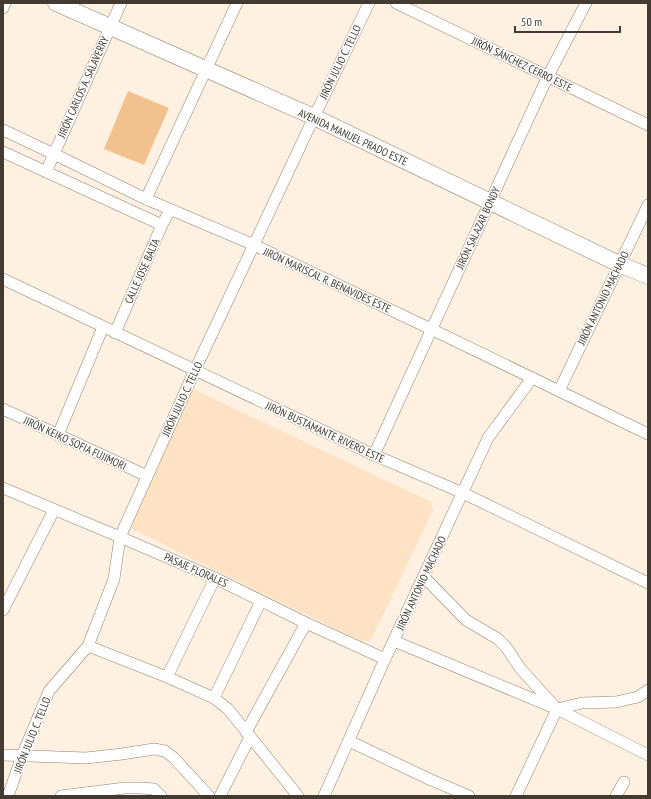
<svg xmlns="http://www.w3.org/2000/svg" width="651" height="799" font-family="'PT Sans Narrow',sans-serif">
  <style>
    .built { fill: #fde2c3 }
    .green { fill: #f1c28d }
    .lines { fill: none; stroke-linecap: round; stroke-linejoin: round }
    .street-casing { stroke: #95816a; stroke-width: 12 }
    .secondary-casing { stroke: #95816a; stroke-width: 17 }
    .street { stroke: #fff; stroke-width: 11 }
    .secondary { stroke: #fff; stroke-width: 16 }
    .labels { text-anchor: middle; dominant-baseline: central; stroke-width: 3; stroke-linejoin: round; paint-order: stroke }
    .street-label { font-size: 11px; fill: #433b31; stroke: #fff }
  </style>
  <rect width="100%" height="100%" fill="#fef1e2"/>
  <path class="built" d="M191,388L431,502L433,510L371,640L362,642L134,530L131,527Z"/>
  <path class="green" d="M128,91L169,108L144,165L104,149Z"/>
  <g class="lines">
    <defs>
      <g id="street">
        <path d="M396,3L648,125"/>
        <path d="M3,8L5,3"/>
        <path d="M3,130L54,154L146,199L254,245L431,329L648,434"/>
        <path d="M3,152L162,225"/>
        <path d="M46,172L121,3"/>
        <path d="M146,199L237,3"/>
        <path d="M3,279L374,455L463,493L648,583"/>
        <path d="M115,333L162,225L170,210"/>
        <path d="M559,391L648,205"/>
        <path d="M3,409L147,476"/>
        <path d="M58,435L103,327"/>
        <path d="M374,455L490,202L548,76L586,3"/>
        <path d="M3,488L120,537L215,578L306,623L385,659"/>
        <path d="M424,577L466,620L498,639L506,647L520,668L555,707"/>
        <path d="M3,610L54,510"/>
        <path d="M394,641L557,709L648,755"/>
        <path d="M88,646L167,677L214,698L228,709L298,796"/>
        <path d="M167,677L215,578"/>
        <path d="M214,698L261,601"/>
        <path d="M557,709L582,703L616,702L638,697L648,690"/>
        <path d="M246,732L306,623"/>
        <path d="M349,741L429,779L469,796"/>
        <path d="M3,755L86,758L122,754L154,749L165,751L174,758L209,796"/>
        <path d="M8,796L22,756L49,691L88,646L114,579L120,537L195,370L314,117L369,3"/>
        <path d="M61,796L125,788H141L154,789L161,796"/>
        <path d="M220,796L250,737"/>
        <path d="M324,796L385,659L488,438L532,378"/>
        <path d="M516,796L557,709"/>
        <path d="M616,796L624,782"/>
      </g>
      <path id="secondary" d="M56,3L314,117L619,264L648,276"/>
    </defs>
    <use href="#street" class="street-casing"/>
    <use href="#secondary" class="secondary-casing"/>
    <use href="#street" class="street"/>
    <use href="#secondary" class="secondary"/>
  </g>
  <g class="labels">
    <g class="street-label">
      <text transform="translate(340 62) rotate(-64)">JIRÓN JULIO C. TELLO</text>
      <text transform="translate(522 64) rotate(26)">JIRÓN SÁNCHEZ CERRO ESTE</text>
      <text transform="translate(83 87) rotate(-66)">JIRÓN CARLOS A. SALAVERRY</text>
      <text transform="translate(353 137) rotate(25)">AVENIDA MANUEL PRADO ESTE</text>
      <text transform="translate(478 228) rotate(-65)">JIRÓN SALAZAR BONDY</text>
      <text transform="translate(142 271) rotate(-66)">CALLE JOSE BALTA</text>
      <text transform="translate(327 280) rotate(25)">JIRÓN MARISCAL R. BENAVIDES ESTE</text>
      <text transform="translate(603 298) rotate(-64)">JIRÓN ANTONIO MACHADO</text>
      <text transform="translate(182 399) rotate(-65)">JIRÓN JULIO C. TELLO</text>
      <text transform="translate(325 432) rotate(25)">JIRÓN BUSTAMANTE RIVERO ESTE</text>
      <text transform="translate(75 443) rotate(25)">JIRÓN KEIKO SOFIA FUJIMORI</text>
      <text transform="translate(196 570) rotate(24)">PASAJE FLORALES</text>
      <text transform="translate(421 583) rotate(-65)">JIRÓN ANTONIO MACHADO</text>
      <text transform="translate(32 735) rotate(-68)">JIRÓN JULIO C. TELLO</text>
    </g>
  </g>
  <rect width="651" height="799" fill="none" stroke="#433b31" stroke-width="8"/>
  <path d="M515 26v6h105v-6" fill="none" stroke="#433b31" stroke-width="2"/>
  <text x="521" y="26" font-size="12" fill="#433b31" stroke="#ffffff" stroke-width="3" paint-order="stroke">50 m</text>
</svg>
